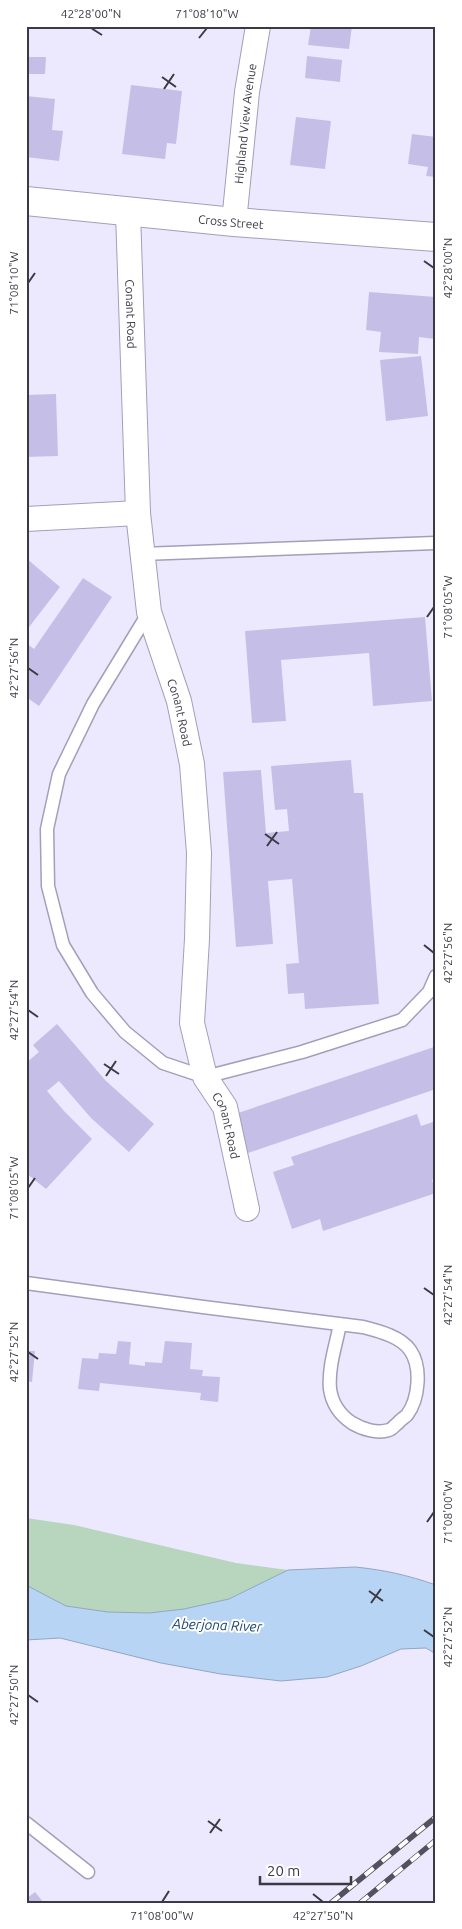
<svg xmlns="http://www.w3.org/2000/svg" width="462" height="1929" font-family="Ubuntu,sans-serif">
  <style>
    .green { fill: #b8d5bd }
    .water { fill: #b7d4f5; stroke: #92a6c0 }
    .building { fill: #c5bfe7 }
    .lines { fill: none; stroke-linecap: round; stroke-linejoin: round }
    .service-casing { stroke: #a29fb9; stroke-width: 15 }
    .minor-casing { stroke: #a29fb9; stroke-width: 26 }
    .tertiary-casing { stroke: #a29fb9; stroke-width: 30 }
    .service { stroke: #fff; stroke-width: 12 }
    .minor { stroke: #fff; stroke-width: 24 }
    .tertiary { stroke: #fff; stroke-width: 28 }
    .rail-casing { stroke: #53515e; stroke-width: 5.5 }
    .rail { stroke: #fff; stroke-width: 4; stroke-dasharray: 11; stroke-linecap: butt }
    .ticks { fill: none; stroke: #3b3944; stroke-width: 2 }
    .labels { text-anchor: middle; dominant-baseline: central; stroke-width: 4; stroke-linejoin: round; paint-order: stroke }
    .street-label { font-size: 12px; fill: #3b3944; stroke: #fff }
    .water-label { font-size: 14px; font-style: italic; fill: #204772; stroke: #fff }
    .neatline { fill: none; stroke: #3b3944; stroke-width: 2 }
    .ticks-label { font-size: 12px; text-anchor: middle; fill: #3b3944 }
  </style>
  <rect width="100%" height="100%" fill="#ece9ff"/>
  <path class="green" d="M26,1518L74,1525L236,1563L288,1570L229,1599L184,1609L149,1613L108,1612L66,1606L26,1585Z"/>
  <path class="water" d="M355,1567C385,1570 407,1575 436,1585V1654L426,1648L401,1649L361,1666L327,1677L281,1681L221,1674L161,1663L60,1638L26,1640V1585L66,1606L108,1612L149,1613L184,1609L229,1599L288,1570Z"/>
  <g class="building">
    <path d="M311,26H352L349,49L308,45Z"/>
    <path d="M307,56L342,60L340,82L305,78Z"/>
    <path d="M26,57H46L45,74H26Z"/>
    <path d="M131,85L182,91L176,144L167,143L165,159L122,154Z"/>
    <path d="M26,96L55,99L52,130L63,131L59,161L26,157Z"/>
    <path d="M296,117L331,121L325,169L290,165Z"/>
    <path d="M412,134L436,137V177L426,176L428,167L408,164Z"/>
    <path d="M369,292L436,297L435,339L419,337L418,354L379,352L381,332L366,330Z"/>
    <path d="M421,356L428,416L386,421L380,360Z"/>
    <path d="M56,394L58,456L26,457V395Z"/>
    <path d="M26,558L60,587L26,631Z"/>
    <path d="M83,578L112,597L39,706L26,697V643L34,649Z"/>
    <path d="M425,617L432,701L373,706L369,653L281,660L286,721L252,723L245,631Z"/>
    <path d="M351,760L354,793H363L379,1004L305,1009L304,993L288,994L286,964L299,963L292,879L268,881L273,944L236,947L223,772L261,770L266,833L289,831L287,809L275,810L271,766Z"/>
    <path d="M57,1024L106,1081L154,1124L129,1152L91,1118L59,1081L47,1091L64,1111L92,1139L46,1189L26,1173V1063L39,1052L33,1045Z"/>
    <path d="M434,1047L436,1089L248,1153L235,1114Z"/>
    <path d="M417,1114L421,1126L436,1121V1178L432,1180L436,1193L323,1231L320,1219L292,1229L273,1172L294,1165L291,1157Z"/>
    <path d="M118,1341L131,1342L129,1364L145,1366V1362L162,1363L165,1341L192,1343L190,1369L203,1370L202,1376L220,1377L218,1402L200,1400L201,1393L100,1383L99,1391L78,1389L82,1358L98,1359L99,1353L116,1354Z"/>
    <path d="M26,1351H35L32,1382L26,1381Z"/>
    <path d="M35,1892L44,1903H26V1899Z"/>
  </g>
  <g class="lines">
    <defs>
      <g id="service">
        <path d="M142,554L435,543"/>
        <path d="M149,612L93,704L59,774L47,829L48,886L63,945L92,993L125,1032L163,1063L205,1077L302,1052L402,1020L429,992L436,976"/>
        <path d="M26,1283L203,1307L363,1327C378,1331 400,1336 410,1350C422,1367 419,1399 407,1415C404,1418 400,1420 398,1423C395,1425 392,1429 389,1430C377,1434 362,1429 352,1423C340,1415 332,1403 330,1389C328,1367 336,1345 340,1324"/>
        <path d="M26,1823L88,1872"/>
      </g>
      <g id="minor">
        <path id="s1" d="M128,212L138,513L149,612L179,701L192,764L199,853L197,939L192,1023L205,1077L225,1107L247,1209"/>
        <path id="s2" d="M234,222L247,92L258,26"/>
        <path d="M26,519L138,513"/>
      </g>
      <g id="tertiary">
        <path id="s3" d="M26,201L234,222L436,237"/>
      </g>
    </defs>
    <use href="#service" class="service-casing"/>
    <use href="#minor" class="minor-casing"/>
    <use href="#tertiary" class="tertiary-casing"/>
    <use href="#service" class="service"/>
    <use href="#minor" class="minor"/>
    <use href="#tertiary" class="tertiary"/>
    <defs>
      <g id="rail">
        <path d="M331,1903L436,1817"/>
        <path d="M360,1903L436,1840"/>
      </g>
    </defs>
    <use href="#rail" class="rail-casing"/>
    <use href="#rail" class="rail"/>
  </g>
  <path class="ticks" d="M91,28L102,35M199,38L207,28M162,77L176,87M164,89L174,74M424,261L434,268M28,283L35,273M427,617L434,607M28,668L38,675M265,834L279,844M267,846L277,832M424,945L434,953M28,1010L38,1017M104,1064L119,1074M106,1076L116,1061M28,1188L35,1178M424,1288L434,1295M28,1352L38,1359M427,1522L434,1512M369,1591L383,1601M371,1603L381,1589M424,1630L434,1637M28,1695L38,1702M208,1821L222,1831M210,1833L220,1819M313,1894L323,1902M162,1902L169,1891"/>
  <g class="labels">
    <g class="street-label">
      <text stroke="none"><textPath href="#s2" startOffset="99">Highland View Avenue</textPath></text>
      <text stroke="none"><textPath href="#s3" startOffset="206">Cross Street</textPath></text>
      <text stroke="none"><textPath href="#s1" startOffset="102">Conant Road</textPath></text>
      <text stroke="none"><textPath href="#s1" startOffset="506">Conant Road</textPath></text>
      <text stroke="none"><textPath href="#s1" startOffset="928">Conant Road</textPath></text>
    </g>
    <g class="water-label">
      <text transform="translate(217 1625) rotate(2)">Aberjona River</text>
    </g>
  </g>
  <rect width="462" height="1929" fill="none" stroke="#ffffff" stroke-width="55"/>
  <path d="M260 1876v8h91v-8" fill="none" stroke="#3b3944" stroke-width="2.5"/>
  <text x="267" y="1876" font-size="15" fill="#3b3944" stroke="#ffffff" stroke-width="4" paint-order="stroke">20 m</text>
  <rect x="28" y="28" width="406" height="1874" class="neatline"/>
  <g class="ticks-label">
    <text x="91" y="18">42°28'00"N</text>
    <text x="207" y="18">71°08'10"W</text>
    <text transform="translate(448 268) rotate(-90)" y="4">42°28'00"N</text>
    <text transform="translate(14 283) rotate(-90)" y="4">71°08'10"W</text>
    <text transform="translate(448 607) rotate(-90)" y="4">71°08'05"W</text>
    <text transform="translate(14 668) rotate(-90)" y="4">42°27'56"N</text>
    <text transform="translate(448 953) rotate(-90)" y="4">42°27'56"N</text>
    <text transform="translate(14 1010) rotate(-90)" y="4">42°27'54"N</text>
    <text transform="translate(14 1188) rotate(-90)" y="4">71°08'05"W</text>
    <text transform="translate(448 1295) rotate(-90)" y="4">42°27'54"N</text>
    <text transform="translate(14 1352) rotate(-90)" y="4">42°27'52"N</text>
    <text transform="translate(448 1512) rotate(-90)" y="4">71°08'00"W</text>
    <text transform="translate(448 1637) rotate(-90)" y="4">42°27'52"N</text>
    <text transform="translate(14 1695) rotate(-90)" y="4">42°27'50"N</text>
    <text x="162" y="1920">71°08'00"W</text>
    <text x="323" y="1920">42°27'50"N</text>
  </g>
</svg>
